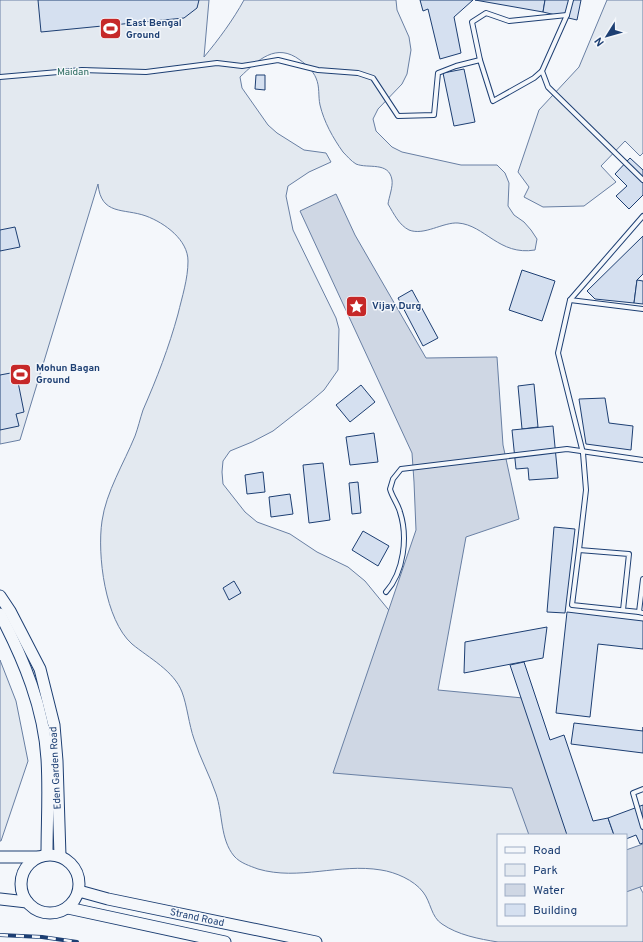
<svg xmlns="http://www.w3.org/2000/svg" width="643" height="942" font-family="Overpass,sans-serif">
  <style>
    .green { fill: #e3e9f0; stroke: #687fa3 }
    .water { fill: #cfd7e4; stroke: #687fa3 }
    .building { fill: #d5e0f0; stroke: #1d3f73 }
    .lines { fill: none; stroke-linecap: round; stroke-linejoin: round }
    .lane-casing { stroke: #1d3f73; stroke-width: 6 }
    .secondary-casing { stroke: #1d3f73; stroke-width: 13 }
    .lane { stroke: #f4f7fb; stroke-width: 4 }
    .secondary { stroke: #f4f7fb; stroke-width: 11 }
    .rail-casing { stroke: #1d3f73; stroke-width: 4 }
    .rail { stroke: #f4f7fb; stroke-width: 2.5; stroke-dasharray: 8; stroke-linecap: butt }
    .labels { text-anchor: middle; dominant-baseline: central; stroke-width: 3; stroke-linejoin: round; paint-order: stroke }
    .poi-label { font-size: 10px; font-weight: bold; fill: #1d3f73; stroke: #f4f7fb; text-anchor: start }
    .park-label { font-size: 10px; fill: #2c6c60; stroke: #f4f7fb }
    .street-label { font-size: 10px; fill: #1d3f73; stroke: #f4f7fb }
  </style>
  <rect width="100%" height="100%" fill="#f4f7fb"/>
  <g class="green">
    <path d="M0,0H209L204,57C219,39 233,20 244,0H396L397,10L409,37L411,50L407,74L402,84L378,109L373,119L376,131L392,147L402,152L461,165H497L505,173L509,183L508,206L514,215L524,222L531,230L537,239L535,250C499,256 485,225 458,223C443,222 424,236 409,230C399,225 394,214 388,204C389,197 393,187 392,180C389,161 368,169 356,164C351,161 347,156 343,152C333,138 324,122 320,105C318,96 320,87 316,78C313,71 307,65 300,60C276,42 258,60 240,77L242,88L268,125L277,133L304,150L326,153L331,162L309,172L288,186L286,196L293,230L336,318L339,329L338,370L324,390L310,402L273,431L252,442L230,451L223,461L222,472L223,484L245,512L257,522L290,534L317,552L348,567L365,581L401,625L412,682L467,709L547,835H498V925H626V875L635,878L643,893V942H498C479,939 458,935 442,924C431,917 431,902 423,892C414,880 395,872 381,870C339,863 299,881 258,869C250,866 240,863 234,856C220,839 223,814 216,794C210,776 200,758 194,739C189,725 187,705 182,692C174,671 149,658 132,644C105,620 97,555 102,521C106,492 124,463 135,436C138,428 140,419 143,410C157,378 169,347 178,314C182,297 188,279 188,261C188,240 165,223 146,216C124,208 101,216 98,184L20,440L0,444Z"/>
    <path d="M607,0H643V153L640,156L625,141L601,166L616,182L584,206L543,207L524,197L529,187L518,172L539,110L579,67Z"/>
    <path d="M0,660L16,701L28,761L1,841H0Z"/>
  </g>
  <g class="water">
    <path d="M336,194L355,235L426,358L497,357L503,445L519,519L466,537L438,690L523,698L568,835H529L512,788L333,773L416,530L414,482L412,453L300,211Z"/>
    <path d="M643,844V886L626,892V850Z"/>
  </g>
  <g class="building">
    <path d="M38,0H199L197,8L184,18L41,32Z"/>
    <path d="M420,0H473L454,17L461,53L440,59L428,9L423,11Z"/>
    <path d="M475,0H545L543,12Z"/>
    <path d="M545,0H581L577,20L543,12Z"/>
    <path d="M464,69L475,122L454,126L443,73Z"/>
    <path d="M256,75H265V90L255,89Z"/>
    <path d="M630,158L643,170V195L629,209L616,196L627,186L615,174Z"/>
    <path d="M15,227L20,247L0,251V230Z"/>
    <path d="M643,236V274L637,280L634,303L595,299L587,291Z"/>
    <path d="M522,270L555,281L542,321L509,310Z"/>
    <path d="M637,280L643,281V304L634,303Z"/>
    <path d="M412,290L438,338L423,346L398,298Z"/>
    <path d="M16,372L24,412L16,414L19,426L0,430V375Z"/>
    <path d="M534,384L538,427L522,429L518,386Z"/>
    <path d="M361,385L375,402L350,422L336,405Z"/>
    <path d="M605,398L609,423L633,426L631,450L586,444L579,399Z"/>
    <path d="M553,426L558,478L529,480L528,468L516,469L512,430Z"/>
    <path d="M374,433L378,462L350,465L346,437Z"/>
    <path d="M323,463L330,520L309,523L303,465Z"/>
    <path d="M263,472L265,492L247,494L245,475Z"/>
    <path d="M358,482L361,513L352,514L349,483Z"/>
    <path d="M290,494L293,514L271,517L269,497Z"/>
    <path d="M554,527L575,529L565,613L547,612Z"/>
    <path d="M363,531L389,546L378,566L352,550Z"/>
    <path d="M234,581L241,593L229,600L223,588Z"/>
    <path d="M567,612L643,621V649L598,644L590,717L556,713Z"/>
    <path d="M547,627L543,658L464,673L465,642Z"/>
    <path d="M524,662L550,740L564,735L593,821L608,818L614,835H567L510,665Z"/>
    <path d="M574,723L643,731V727V753L571,744Z"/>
    <path d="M643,805V843L640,844L636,835L626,839V835H614L608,818Z"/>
  </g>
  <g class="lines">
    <defs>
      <g id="lane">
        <path d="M571,0L567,15L542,71L548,87L643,180"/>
        <path d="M542,71L534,78L493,101L480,60L472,22L486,13L509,21L567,15"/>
        <path d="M0,77L82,70L146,72L217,63L242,66L278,60L318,70L358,73L373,78L398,116L434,115L438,73L456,66L480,60"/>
        <path d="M570,300L643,309"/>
        <path d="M579,550L586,490L583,453L558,353L570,300L643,216"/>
        <path d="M643,579L639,612L643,613"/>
        <path d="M386,592C404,572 408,537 400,512C398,504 392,497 390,489L393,479L401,469L567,449L643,460"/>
        <path d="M623,610L629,554L579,550L572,605L639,612"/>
        <path d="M643,789L633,793L643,827"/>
      </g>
      <g id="secondary">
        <path d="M0,596L10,611L40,669L54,725L57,761L60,856"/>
        <path d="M0,614C24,660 44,708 47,759C49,791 47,823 47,854"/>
        <circle cx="50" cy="884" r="29"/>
        <path d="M0,857H38"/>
        <path d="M79,891L108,899L316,942"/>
        <path d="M0,899L27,902"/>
        <path d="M68,908L225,942"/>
      </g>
    </defs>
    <use href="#lane" class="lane-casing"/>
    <use href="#secondary" class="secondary-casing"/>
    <use href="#lane" class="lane"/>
    <use href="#secondary" class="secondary"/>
    <defs>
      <path id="rail" d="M0,935L42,937L77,942"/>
    </defs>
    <use href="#rail" class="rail-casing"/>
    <use href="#rail" class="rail"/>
  </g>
  <defs>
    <symbol id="stadium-square" viewBox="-11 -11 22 22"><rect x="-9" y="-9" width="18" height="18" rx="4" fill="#c62828" stroke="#f4f7fb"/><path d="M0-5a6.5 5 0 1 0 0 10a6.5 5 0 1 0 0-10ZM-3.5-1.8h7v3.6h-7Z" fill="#fff"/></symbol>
    <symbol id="sight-square" viewBox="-11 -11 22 22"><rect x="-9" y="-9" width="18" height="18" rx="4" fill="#c62828" stroke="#f4f7fb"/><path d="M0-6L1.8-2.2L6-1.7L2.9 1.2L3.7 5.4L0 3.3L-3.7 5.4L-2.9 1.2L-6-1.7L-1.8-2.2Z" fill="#fff"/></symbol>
  </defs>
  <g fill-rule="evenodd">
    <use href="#stadium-square" x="98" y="16" width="25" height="25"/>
    <use href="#sight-square" x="344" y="294" width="25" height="25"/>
    <use href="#stadium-square" x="8" y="362" width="25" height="25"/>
  </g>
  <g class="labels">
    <g class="poi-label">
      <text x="126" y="23">East Bengal<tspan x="126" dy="12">Ground</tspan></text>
      <text x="372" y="306">Vijay Durg</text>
      <text x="36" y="368">Mohun Bagan<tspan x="36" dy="12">Ground</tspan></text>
    </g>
    <g class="park-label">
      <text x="73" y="72">Maidan</text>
    </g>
    <g class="street-label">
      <text transform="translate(56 768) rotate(-93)">Eden Garden Road</text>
      <text transform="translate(197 918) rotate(12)">Strand Road</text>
    </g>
  </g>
  <rect x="497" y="834" width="130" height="92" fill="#f4f7fb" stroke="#9eadc5"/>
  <rect x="505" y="847" width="20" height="6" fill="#f4f7fb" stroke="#9eadc5"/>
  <text x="533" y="854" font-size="12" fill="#1d3f73">Road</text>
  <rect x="505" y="864" width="20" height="12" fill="#e3e9f0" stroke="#9eadc5"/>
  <text x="533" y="874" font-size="12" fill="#1d3f73">Park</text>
  <rect x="505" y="884" width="20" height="12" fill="#cfd7e4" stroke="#9eadc5"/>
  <text x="533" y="894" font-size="12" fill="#1d3f73">Water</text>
  <rect x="505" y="904" width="20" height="12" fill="#d5e0f0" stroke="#9eadc5"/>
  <text x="533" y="914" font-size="12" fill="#1d3f73">Building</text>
  <g transform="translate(607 36) rotate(233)" stroke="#f4f7fb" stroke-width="3" paint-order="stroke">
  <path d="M0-3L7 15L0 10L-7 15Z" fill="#1d3f73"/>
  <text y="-6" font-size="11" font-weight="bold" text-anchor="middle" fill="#1d3f73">N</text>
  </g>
</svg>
